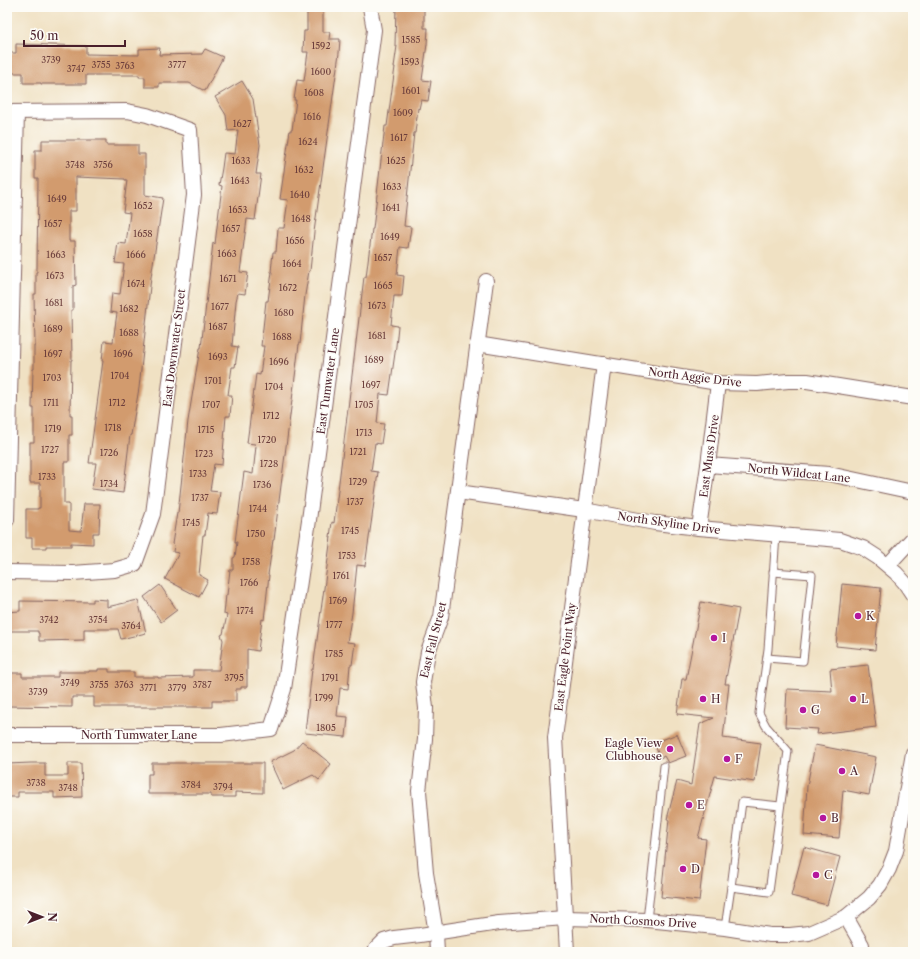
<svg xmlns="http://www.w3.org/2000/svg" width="920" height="959" font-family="'Libre Caslon Text',serif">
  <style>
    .building { fill: #d29b6e }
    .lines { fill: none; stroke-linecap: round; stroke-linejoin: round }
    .service-casing { stroke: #846360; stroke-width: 9 }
    .minor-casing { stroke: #846360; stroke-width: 16 }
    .service { stroke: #fff; stroke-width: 7 }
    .minor { stroke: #fff; stroke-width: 14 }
    .poi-dot { fill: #b5179e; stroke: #fdfcf7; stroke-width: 1.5 }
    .labels { text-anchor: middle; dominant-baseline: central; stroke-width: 3; stroke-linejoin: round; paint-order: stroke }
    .number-label { font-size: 9px; fill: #6c3e3c }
    .street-label { font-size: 11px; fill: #4a1f2b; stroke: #fdfcf7 }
    .poi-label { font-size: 11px; fill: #4a1f2b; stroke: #fdfcf7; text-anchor: start }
  </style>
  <rect width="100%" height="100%" fill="#fdfcf7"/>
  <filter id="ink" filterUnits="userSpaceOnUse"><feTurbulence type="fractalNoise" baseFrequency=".025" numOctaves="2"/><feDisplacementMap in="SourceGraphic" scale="8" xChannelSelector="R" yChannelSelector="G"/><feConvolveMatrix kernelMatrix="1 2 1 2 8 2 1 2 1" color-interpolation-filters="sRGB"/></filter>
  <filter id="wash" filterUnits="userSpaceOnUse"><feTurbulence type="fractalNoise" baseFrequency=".012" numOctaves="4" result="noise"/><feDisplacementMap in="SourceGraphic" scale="16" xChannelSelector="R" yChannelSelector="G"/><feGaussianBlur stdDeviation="0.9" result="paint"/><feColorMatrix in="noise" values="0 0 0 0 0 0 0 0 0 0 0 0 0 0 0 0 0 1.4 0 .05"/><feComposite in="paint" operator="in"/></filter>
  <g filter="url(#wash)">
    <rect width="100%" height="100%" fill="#f0e1c3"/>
    <g id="blocks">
      <g class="building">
        <path d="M307,7H323V32H330L329,39H340L339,53L314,232L310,271H309L305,295L300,344H299L296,369L274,540H273L268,575H269L264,620L262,619L258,651L247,649V687H241V689H236V701H212V707H94V697H72V707L7,706V673H22V677H58V672H89V671H98V669H109V672H134V677H158V678L193,677V670H219L223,640L221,635L223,634L227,615L224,614L226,595H227L230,570H233V558L235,557L237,542H235L244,472L253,474L256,446L255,445V444L247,443L256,374L260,375L264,346H261L266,301H268L272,272H271L273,252H276L278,228H284L288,200L280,199L290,130H292L296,100H294L297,80L304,81L308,52H303L304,31H307Z"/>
        <path d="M396,7H424V28H428L427,44L422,80L431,81L428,101L421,100L419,109L418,108L415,133H414L404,226L411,227L408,248L400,247L397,275L404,276L402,296H394L391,325L398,326L396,346L389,395L380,394L377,423L384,424L381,444L375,443L371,471L378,472L372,517L365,566L357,565L352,613L347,642L355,643L352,665H350L348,689L340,688L337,716L348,717L346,737L305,733L312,669H313L331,537H330L332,522L334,523L340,474L364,277H366L372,229H373L385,126H387L395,67H394L397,46H395Z"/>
        <path d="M16,44L86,46V54L139,55V49L160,48L159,55L202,54L205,49L223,57L205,91L189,83H159V87H145V77H139V75H86V84H41V83H23V73H7V53H16Z"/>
        <path d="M242,81L253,99L260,145L256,174H261L255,220L247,219L240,272L248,273L245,294L238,293L236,301L232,346L238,347L235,367H232L228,395H232L230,416H226L222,465L214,464L210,491L220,492L217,514L208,513L205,535H203L199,575L208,580L199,597L165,579L179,553L173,552L174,545L172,544L177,513H178L188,421L200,348H201L213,243L215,244L222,186L219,185L222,168L224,153L235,154L238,130L228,131L226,115L215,97Z"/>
        <path d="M42,140H106V145H138V154H145V195L163,198L151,277L139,388L131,435H130L123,493L92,489L96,463H89L103,361H102L104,341L113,342L117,313L110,312L112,293L120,294L124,264L115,263L118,243L126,244L130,213L123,212L127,180H125V179L76,177V211H69V241H75L76,285L73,286V310H71L72,360H71L70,415H72V435H69V462H64V504H69V530L81,531L84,504H100L99,533H93V544L71,543V546H46V548H32V538H26V509H38V508H40V483H30V442H34V408H32L33,369H34V346H35L34,294H36V272H37L38,178H35V150H42Z"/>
        <path d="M842,584L881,588L875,650L836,646Z"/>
        <path d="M160,585L177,610L161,622L144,597Z"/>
        <path d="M93,599L107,600V607L138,600L146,633L121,639L118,629H84V640L39,641V633H38V631H7V612L20,611V601L93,602Z"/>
        <path d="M701,602L739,609L725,684H729L723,738L761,743L755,782L715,776L698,838L706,839L699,901L661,897L669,819H667L677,781L691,785L700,724L714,718L677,714L682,679H686Z"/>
        <path d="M868,665L876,727L817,734L818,729L785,727L787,689L832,691L830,669Z"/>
        <path d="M677,734L686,756L668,763L664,756L660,758L654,743Z"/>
        <path d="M302,741L331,764L319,780L313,775L283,790L270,762L294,750Z"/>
        <path d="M815,745L876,757L869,795L843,790L839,838L804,835L807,786Z"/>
        <path d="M31,763H45V776H68V763H81L82,797L54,798V792H18V797H7V764Z"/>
        <path d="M152,763H263V793L235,792V797H211V794H148V774H152Z"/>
        <path d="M804,847L840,857L827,905L791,896Z"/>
      </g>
    </g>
  </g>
  <g filter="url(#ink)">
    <use href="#blocks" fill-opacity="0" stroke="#846360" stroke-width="1"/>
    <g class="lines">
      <defs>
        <g id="service">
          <path d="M767,658L803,661L812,575L773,572"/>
          <path d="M731,887L742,802L780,806"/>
          <path d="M647,920L664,766"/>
          <path d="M725,928L731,887L769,892L788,751L766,726L759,713L768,649L776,535"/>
        </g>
        <g id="minor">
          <path d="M7,112L127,111L147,115L190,130L194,195L153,514L135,564L114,570L73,573L7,572"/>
          <path d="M477,344L718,383L757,384L788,381H807L913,398"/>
          <path d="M708,465L829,474L913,492"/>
          <path d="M458,492L584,510L655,523L699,528L840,540L863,548L877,557L896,573L905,583L913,595"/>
          <path d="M7,520L17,112"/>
          <path d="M699,528L708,465L718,383"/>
          <path d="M888,565L913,538"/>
          <path d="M7,735H221L271,729L284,689L309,520L374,30L370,7"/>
          <path d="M846,917L862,945V952"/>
          <path d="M375,952L376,949L384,941L394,938L420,935L499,923L565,918L647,920L725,928L770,935H790L809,933L846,917L869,898L880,885L889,869L896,851L913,753"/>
          <path d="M437,952L436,933L426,873L419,791L425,739L426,708L423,682L428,652L441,617L486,281"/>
          <path d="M567,952L555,738L604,364"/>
        </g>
      </defs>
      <use href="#service" class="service-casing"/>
      <use href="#minor" class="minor-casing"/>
      <use href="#service" class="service"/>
      <use href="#minor" class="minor"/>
    </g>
  </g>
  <g class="poi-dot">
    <circle cx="858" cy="616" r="4"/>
    <circle cx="714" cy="638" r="4"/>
    <circle cx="703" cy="699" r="4"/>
    <circle cx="853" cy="699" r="4"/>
    <circle cx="803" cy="710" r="4"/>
    <circle cx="670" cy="749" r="4"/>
    <circle cx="727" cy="759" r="4"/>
    <circle cx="842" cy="771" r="4"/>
    <circle cx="689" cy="805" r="4"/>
    <circle cx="823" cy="818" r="4"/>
    <circle cx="683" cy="869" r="4"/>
    <circle cx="816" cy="875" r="4"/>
  </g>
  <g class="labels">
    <g class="number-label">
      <text x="411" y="39">1585</text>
      <text x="321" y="45">1592</text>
      <text x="51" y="59">3739</text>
      <text x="410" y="61">1593</text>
      <text x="101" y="64">3755</text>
      <text x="177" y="64">3777</text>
      <text x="125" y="65">3763</text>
      <text x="76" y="68">3747</text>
      <text x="321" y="71">1600</text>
      <text x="411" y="90">1601</text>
      <text x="314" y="92">1608</text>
      <text x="403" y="112">1609</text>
      <text x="312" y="116">1616</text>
      <text x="242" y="123">1627</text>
      <text x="399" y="137">1617</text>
      <text x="308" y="141">1624</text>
      <text x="241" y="160">1633</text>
      <text x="396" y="160">1625</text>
      <text x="75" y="164">3748</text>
      <text x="103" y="164">3756</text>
      <text x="304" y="169">1632</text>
      <text x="240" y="180">1643</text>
      <text x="392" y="186">1633</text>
      <text x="300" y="194">1640</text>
      <text x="57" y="198">1649</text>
      <text x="143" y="205">1652</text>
      <text x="391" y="207">1641</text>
      <text x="238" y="209">1653</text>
      <text x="301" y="218">1648</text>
      <text x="53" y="223">1657</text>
      <text x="231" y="228">1657</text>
      <text x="143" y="233">1658</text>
      <text x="390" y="236">1649</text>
      <text x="295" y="240">1656</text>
      <text x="227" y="253">1663</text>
      <text x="56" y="254">1663</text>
      <text x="136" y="254">1666</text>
      <text x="383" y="257">1657</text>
      <text x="292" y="263">1664</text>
      <text x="55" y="275">1673</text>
      <text x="228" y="278">1671</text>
      <text x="136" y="283">1674</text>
      <text x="383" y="285">1665</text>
      <text x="288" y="287">1672</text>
      <text x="54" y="302">1681</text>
      <text x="377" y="305">1673</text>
      <text x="220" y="306">1677</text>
      <text x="129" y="308">1682</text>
      <text x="284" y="312">1680</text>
      <text x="218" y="326">1687</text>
      <text x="53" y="328">1689</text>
      <text x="129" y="332">1688</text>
      <text x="377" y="335">1681</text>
      <text x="282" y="336">1688</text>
      <text x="53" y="353">1697</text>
      <text x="123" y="353">1696</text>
      <text x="218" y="356">1693</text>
      <text x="374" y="359">1689</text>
      <text x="279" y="361">1696</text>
      <text x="120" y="375">1704</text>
      <text x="52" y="377">1703</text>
      <text x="213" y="380">1701</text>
      <text x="371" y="384">1697</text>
      <text x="274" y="386">1704</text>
      <text x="51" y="402">1711</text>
      <text x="117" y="402">1712</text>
      <text x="211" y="404">1707</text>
      <text x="364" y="404">1705</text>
      <text x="271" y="415">1712</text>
      <text x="113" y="427">1718</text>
      <text x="53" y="428">1719</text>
      <text x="206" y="429">1715</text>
      <text x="364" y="432">1713</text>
      <text x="267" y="439">1720</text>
      <text x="50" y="449">1727</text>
      <text x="358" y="451">1721</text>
      <text x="109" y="452">1726</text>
      <text x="204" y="453">1723</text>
      <text x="269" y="463">1728</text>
      <text x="198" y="473">1733</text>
      <text x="47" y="476">1733</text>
      <text x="358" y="481">1729</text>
      <text x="109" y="483">1734</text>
      <text x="262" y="484">1736</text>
      <text x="200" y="497">1737</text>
      <text x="355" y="501">1737</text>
      <text x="258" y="508">1744</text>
      <text x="191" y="522">1745</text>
      <text x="350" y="530">1745</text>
      <text x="256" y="533">1750</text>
      <text x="347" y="555">1753</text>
      <text x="251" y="561">1758</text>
      <text x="341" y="575">1761</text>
      <text x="249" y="582">1766</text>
      <text x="338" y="600">1769</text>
      <text x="245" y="610">1774</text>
      <text x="49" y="619">3742</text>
      <text x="98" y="619">3754</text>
      <text x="334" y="624">1777</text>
      <text x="131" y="625">3764</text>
      <text x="334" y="653">1785</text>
      <text x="234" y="677">3795</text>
      <text x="330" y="677">1791</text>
      <text x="70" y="682">3749</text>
      <text x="99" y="684">3755</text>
      <text x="124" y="684">3763</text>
      <text x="202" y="684">3787</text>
      <text x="148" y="687">3771</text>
      <text x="177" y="687">3779</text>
      <text x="38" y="691">3739</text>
      <text x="324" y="697">1799</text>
      <text x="326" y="727">1805</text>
      <text x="36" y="782">3738</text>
      <text x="191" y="784">3784</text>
      <text x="223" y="786">3794</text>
      <text x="68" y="787">3748</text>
    </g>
    <g class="street-label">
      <text transform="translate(174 348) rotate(-83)">East Downwater Street</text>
      <text transform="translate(695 377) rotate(7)">North Aggie Drive</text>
      <text transform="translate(328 381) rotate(-82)">East Tumwater Lane</text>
      <text transform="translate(709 456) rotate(-82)">East Muss Drive</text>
      <text transform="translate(799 473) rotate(6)">North Wildcat Lane</text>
      <text transform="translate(669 523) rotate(8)">North Skyline Drive</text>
      <text transform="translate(433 640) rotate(-76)">East Fall Street</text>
      <text transform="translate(565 657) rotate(-83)">East Eagle Point Way</text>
      <text x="139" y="735">North Tumwater Lane</text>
      <text transform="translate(643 921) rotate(3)">North Cosmos Drive</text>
    </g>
    <g class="poi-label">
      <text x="866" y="616">K</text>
      <text x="722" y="638">I</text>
      <text x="711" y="699">H</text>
      <text x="861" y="699">L</text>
      <text x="811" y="710">G</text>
      <text x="662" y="743" text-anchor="end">Eagle View<tspan x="662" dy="13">Clubhouse</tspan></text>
      <text x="735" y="759">F</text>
      <text x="850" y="771">A</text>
      <text x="697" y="805">E</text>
      <text x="831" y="818">B</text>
      <text x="691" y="869">D</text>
      <text x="824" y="875">C</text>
    </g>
  </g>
  <rect width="920" height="959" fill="none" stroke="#fdfcf7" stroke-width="24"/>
  <g transform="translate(42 917) rotate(90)" stroke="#fdfcf7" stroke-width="3" paint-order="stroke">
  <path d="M0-3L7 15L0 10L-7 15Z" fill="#4a1f2b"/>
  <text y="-6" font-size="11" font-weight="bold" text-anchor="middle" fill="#4a1f2b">N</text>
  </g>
  <path d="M24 40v6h101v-6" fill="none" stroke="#4a1f2b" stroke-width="2"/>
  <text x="30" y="40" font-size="12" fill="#4a1f2b" stroke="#fdfcf7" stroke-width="3" paint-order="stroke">50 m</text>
</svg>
